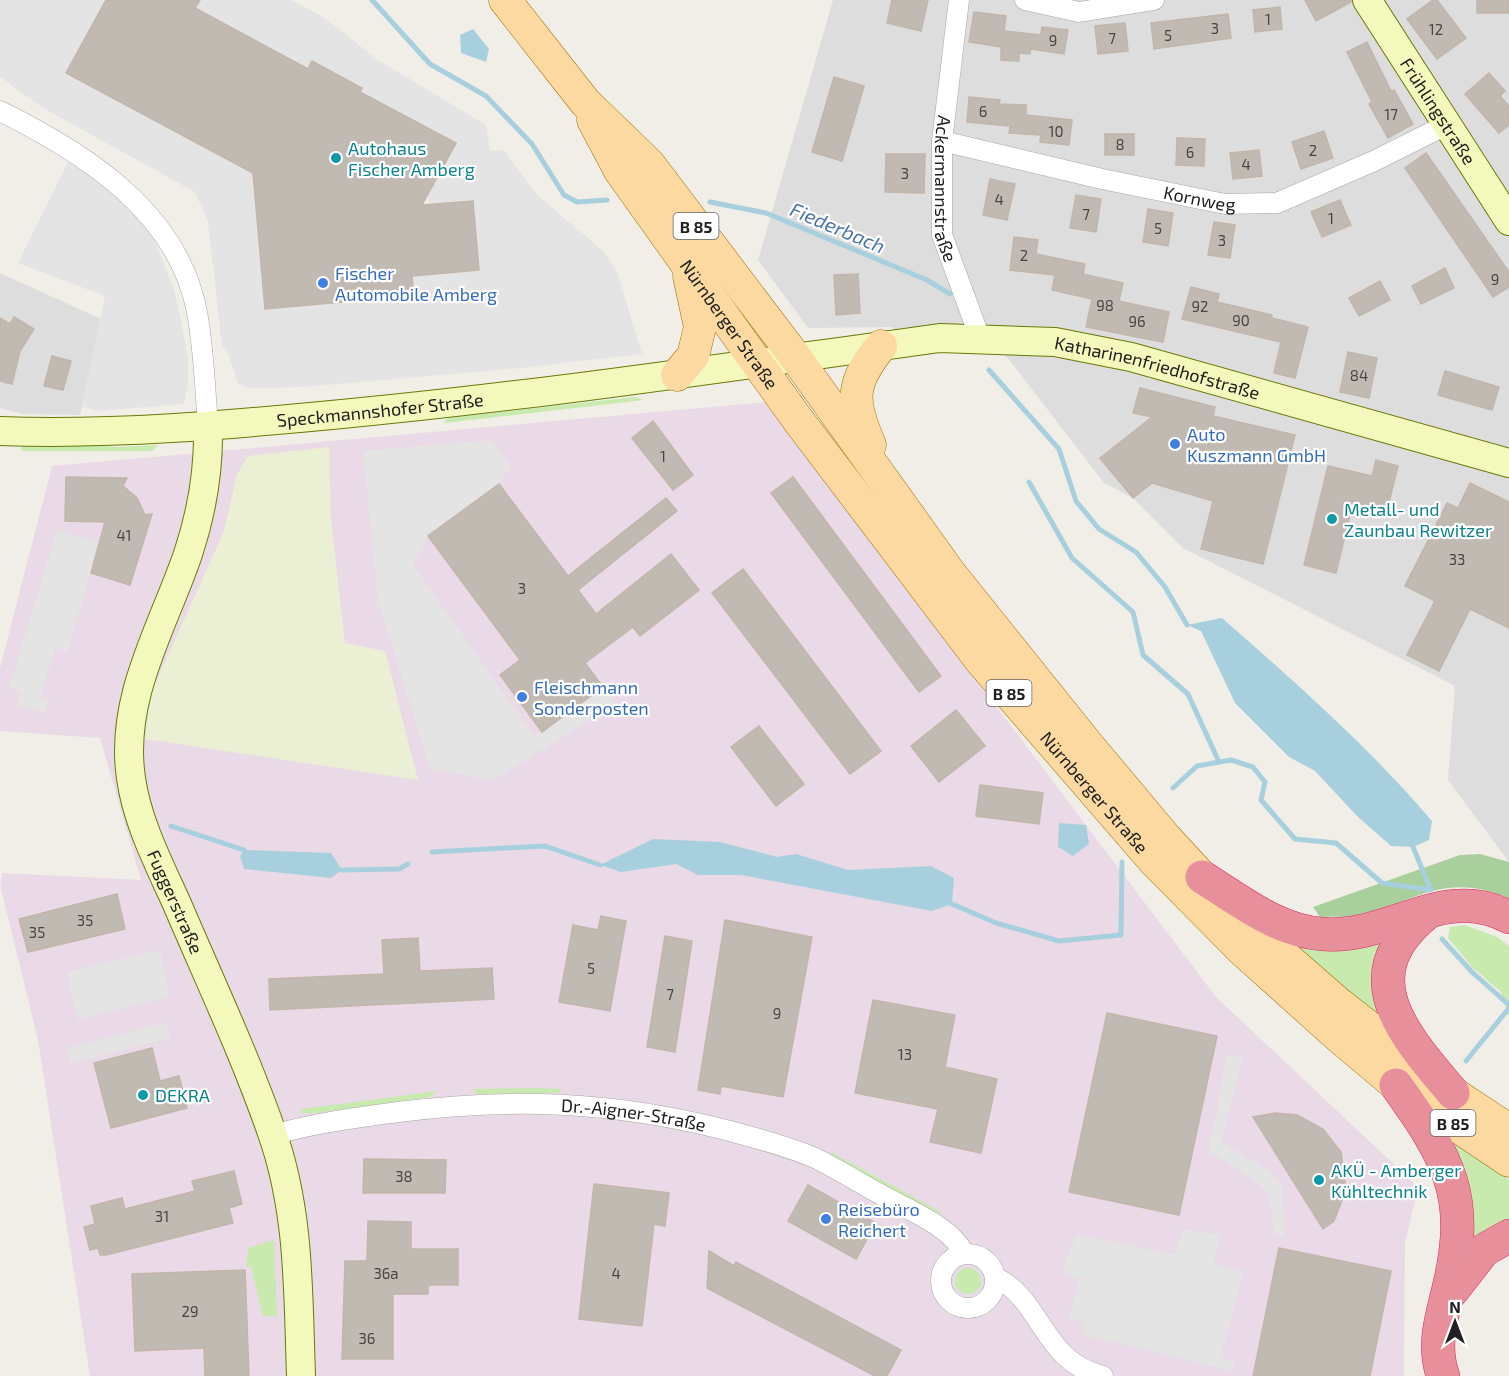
<svg xmlns="http://www.w3.org/2000/svg" width="1509" height="1376" font-family="'Exo 2',sans-serif">
  <style>
    .residential { fill: #dedddd }
    .industrial { fill: #ead9e6 }
    .farmland { fill: #ebefd3 }
    .grass { fill: #c8eaae }
    .forest { fill: #a9cf9c }
    .parking { fill: #e4e4e4 }
    .water { fill: #a8cfde }
    .lines { fill: none; stroke-linecap: round; stroke-linejoin: round }
    .stream { stroke: #a8cfde; stroke-width: 5 }
    .building { fill: #c1bab3; stroke: #c2b5a9; stroke-width: 1.5 }
    .street-casing { stroke: #a7a7a7; stroke-width: 21 }
    .secondary-casing { stroke: #677906; stroke-width: 30 }
    .primary-casing { stroke: #9b7001; stroke-width: 33 }
    .highway-casing { stroke: #da285d; stroke-width: 34 }
    .street { stroke: #fff; stroke-width: 20 }
    .secondary { stroke: #f3f9bc; stroke-width: 28 }
    .primary { stroke: #fbd9a1; stroke-width: 32 }
    .highway { stroke: #e7909c; stroke-width: 33 }
    .culture-dot { fill: #0f9aa8; stroke: #fff; stroke-width: 2 }
    .shop-dot { fill: #3f7fe0; stroke: #fff; stroke-width: 2 }
    .labels { text-anchor: middle; dominant-baseline: central; stroke-width: 4.5; stroke-linejoin: round; paint-order: stroke }
    .number-label { font-size: 15px; fill: #484645 }
    .shield { fill: #fff; stroke: #636363; stroke-width: 1.5 }
    .shield-label { font-size: 16px; font-weight: bold; fill: #202020 }
    .street-label { font-size: 18px; fill: #202020; stroke: #fff }
    .culture-label { font-size: 18px; fill: #0d838f; stroke: #fff; text-anchor: start }
    .shop-label { font-size: 18px; fill: #366cbe; stroke: #fff; text-anchor: start }
    .water-label { font-size: 20px; font-style: italic; fill: #4974a8; stroke: #fff }
  </style>
  <rect width="100%" height="100%" fill="#f1eee7"/>
  <g class="residential">
    <path d="M833,0H1509V862L1448,780L1455,686L1183,548L1133,498L1104,483L1004,353L947,352L909,357L893,327L808,328L758,260Z"/>
    <path d="M0,273L101,319L80,415L23,414L0,408Z"/>
  </g>
  <path class="industrial" d="M766,402L1216,997L1418,1187L1405,1243L1404,1376H90L38,1040L1,889L2,873L141,880L100,738L0,731V668L52,466Z"/>
  <path class="farmland" d="M329,447L331,519L345,643L385,651L418,780L145,739L151,693L224,531L237,474L248,456Z"/>
  <g class="grass">
    <path d="M635,397L644,400L444,423L448,418Z"/>
    <path d="M63,443L118,447L158,445L152,451H21L22,447Z"/>
    <path d="M1465,925L1497,937L1509,946V1018L1501,992L1473,968L1448,938L1450,927Z"/>
    <path d="M1278,933H1391L1386,1024Z"/>
    <path d="M532,1088L562,1089L559,1093L477,1094L471,1089Z"/>
    <path d="M437,1091L431,1097L317,1113H300L302,1109Z"/>
    <path d="M1449,1141L1509,1180V1227L1468,1255Z"/>
    <path d="M831,1152L941,1212L936,1215L829,1154Z"/>
    <path d="M274,1240L277,1316H263L251,1267H246L248,1248Z"/>
    <circle cx="968" cy="1281" r="13"/>
  </g>
  <path class="forest" d="M1480,854L1509,862V898C1442,871 1419,902 1357,915C1345,918 1332,916 1320,917L1313,907L1460,855Z"/>
  <g class="parking">
    <path d="M0,0H106L67,73L253,173L265,309L352,301V291L372,293L413,289L412,276L479,270L473,201L429,205L428,195L455,143L360,92L362,87L313,61L308,69L195,8L200,0H291L323,17L378,60L486,125L490,150H504L535,193L603,251L617,271L642,354L521,368L302,387L249,388L238,384L228,353L222,347L208,222L195,192L43,108L0,77Z"/>
    <path d="M68,162L96,180L138,216L153,235L174,290L181,320L188,358V385L184,404L97,411L82,407L105,296L18,263Z"/>
    <path d="M492,440L511,467L499,484L428,536L413,565L534,736L603,687L616,704L492,781L430,768L378,601L363,451Z"/>
    <path d="M57,530L100,543L67,652L55,649L40,697L49,700L45,713L17,705L21,692L9,688Z"/>
    <path d="M160,950L170,997L78,1020L67,972Z"/>
    <path d="M167,1022L170,1038L71,1063L66,1048Z"/>
    <path d="M1227,1054L1243,1057L1221,1142L1273,1173L1282,1187L1285,1236L1275,1234L1268,1194L1259,1184L1217,1156L1208,1155Z"/>
    <path d="M1183,1229L1220,1235L1214,1264L1243,1272L1221,1356L1234,1362L1233,1371L1083,1335L1084,1322L1068,1319L1080,1279L1061,1273L1077,1234L1175,1255Z"/>
  </g>
  <g class="water">
    <path d="M473,29L489,49L486,62L461,53L460,35Z"/>
    <path d="M1222,618C1295,682 1369,747 1432,821L1429,840L1413,847L1391,846L1357,816L1315,771L1289,757L1235,703L1201,631L1187,625Z"/>
    <path d="M1059,823L1086,825L1089,844L1073,856L1058,847Z"/>
    <path d="M653,839L720,842L777,857L796,854L848,870L931,866L954,878L952,904L932,911L741,875H698L676,864L621,872L600,865Z"/>
    <path d="M244,850L331,853L342,870L331,878L244,869L240,856Z"/>
  </g>
  <g class="lines">
    <g class="stream">
      <path d="M372,0L430,64L486,96L532,144L564,195L577,202L607,200"/>
      <path d="M710,202L766,213L927,280L950,294"/>
      <path d="M989,370L1059,449L1076,501L1099,529L1136,552L1165,587L1187,625"/>
      <path d="M1029,482L1072,558L1133,612L1143,655L1188,694L1219,762"/>
      <path d="M1173,788L1197,766L1231,760L1253,767L1265,782L1261,800L1295,839L1336,843L1382,883L1431,890L1413,847"/>
      <path d="M171,826L244,850"/>
      <path d="M432,852L545,846L600,865"/>
      <path d="M342,870L399,869L408,864"/>
      <path d="M952,904L996,923L1059,941L1121,935L1122,862"/>
      <path d="M1442,939L1472,972L1509,1005"/>
      <path d="M1466,1061L1509,1008"/>
    </g>
  </g>
  <g class="building">
    <path d="M106,0H200L195,8L308,69L312,61L362,88L360,92L456,143L422,205L473,201L479,270L412,276L413,289L352,295L353,301L265,309L253,173L66,73Z"/>
    <path d="M892,0H928L921,31L887,23Z"/>
    <path d="M1305,0H1351V2L1316,21Z"/>
    <path d="M1433,0H1437L1466,38L1437,59L1407,19Z"/>
    <rect x="1477" y="0" width="32" height="13"/>
    <path d="M1280,7L1282,29L1255,32L1253,10Z"/>
    <path d="M974,12L1006,16L1004,31L1041,35L1042,27L1068,30L1064,54L1031,49L1030,54L1019,53V61L1001,60V47L969,42Z"/>
    <path d="M1228,14L1231,38L1154,49L1151,23Z"/>
    <path d="M1125,23L1128,51L1098,54L1095,26Z"/>
    <path d="M1367,42L1391,91L1394,90L1413,124L1388,138L1369,104L1372,102L1347,52Z"/>
    <path d="M1489,73L1505,91L1500,96L1509,106V125L1499,133L1465,94Z"/>
    <path d="M834,77L864,86L842,161L812,152Z"/>
    <path d="M969,97L1000,100L999,104L1026,105V115L1072,120L1069,145L1040,142L1041,135L1009,133L1010,126L967,122Z"/>
    <path d="M1324,131L1333,158L1301,169L1292,142Z"/>
    <rect x="1105" y="134" width="29" height="21"/>
    <path d="M1177,138L1205,139L1204,166L1176,165Z"/>
    <path d="M1259,150L1262,176L1233,179L1230,153Z"/>
    <path d="M1426,153L1509,272V287L1493,297L1405,168Z"/>
    <path d="M886,154H925L924,193L885,192Z"/>
    <path d="M990,179L1015,184L1007,220L983,215Z"/>
    <path d="M1076,195L1101,199L1096,232L1070,228Z"/>
    <path d="M1340,200L1351,225L1322,237L1311,212Z"/>
    <path d="M1148,209L1173,213L1168,246L1143,242Z"/>
    <path d="M1214,222L1235,225L1230,258L1208,255Z"/>
    <path d="M1014,237L1038,240L1036,254L1085,264L1083,274L1123,283L1119,301L1169,312L1163,342L1086,327L1092,299L1052,290L1055,275L1010,270Z"/>
    <path d="M1445,268L1454,288L1421,304L1412,286Z"/>
    <path d="M858,274L860,313L836,315L834,275Z"/>
    <path d="M1380,281L1390,300L1359,316L1349,298Z"/>
    <path d="M1191,287L1219,294L1217,302L1272,315V318L1308,327L1295,378L1274,373L1281,342L1182,319Z"/>
    <path d="M14,317L34,329L20,351L12,384L0,381V318L10,324Z"/>
    <path d="M1348,352L1377,358L1369,398L1340,392Z"/>
    <path d="M52,356L71,361L63,390L44,386Z"/>
    <path d="M1445,371L1499,387L1492,410L1438,395Z"/>
    <path d="M1140,388L1215,407L1213,416L1295,435L1263,564L1201,549L1213,501L1152,483L1133,498L1100,458L1152,417L1133,413Z"/>
    <path d="M653,421L693,475L673,490L632,438Z"/>
    <path d="M1376,460L1398,466L1387,510L1353,502L1336,573L1304,565L1328,466L1372,476Z"/>
    <path d="M66,477L127,478L123,486L137,498L145,515L152,514L130,585L91,573L105,522L65,521Z"/>
    <path d="M793,477L941,676L919,692L771,493Z"/>
    <path d="M1470,483L1509,502V628L1470,609L1439,671L1407,655L1435,601L1405,586L1447,503L1458,508Z"/>
    <path d="M499,484L568,576L666,498L677,511L578,590L596,614L671,554L699,590L640,636L633,627L585,663L603,687L542,732L500,675L520,660L428,536Z"/>
    <path d="M743,569L881,751L850,774L712,593Z"/>
    <path d="M956,710L985,746L939,782L911,746Z"/>
    <path d="M759,726L804,784L776,806L731,747Z"/>
    <path d="M980,785L1043,793L1039,824L976,816Z"/>
    <path d="M117,894L125,929L28,952L19,919Z"/>
    <path d="M601,916L626,921L610,1011L559,1002L573,925L598,930Z"/>
    <path d="M725,920L812,937L783,1097L721,1086L720,1094L698,1090Z"/>
    <path d="M665,936L692,941L675,1052L647,1047Z"/>
    <path d="M418,938L420,971L492,968L494,999L270,1010L269,979L384,974L382,940Z"/>
    <path d="M873,1000L955,1015L945,1067L997,1079L981,1153L930,1142L938,1109L855,1093Z"/>
    <path d="M1107,1013L1217,1036L1179,1215L1069,1192Z"/>
    <path d="M152,1048L160,1081L179,1076L187,1108L111,1128L94,1063Z"/>
    <path d="M1275,1113L1297,1115L1323,1129L1341,1152L1346,1190L1334,1221L1323,1229L1253,1117Z"/>
    <path d="M364,1159L446,1160L445,1193H363Z"/>
    <path d="M234,1171L242,1204L229,1208L233,1223L106,1255H100L98,1248L90,1250L84,1227L95,1224L91,1206L122,1198L125,1209L195,1191L192,1181Z"/>
    <path d="M594,1184L669,1193L665,1226L654,1224L642,1326L579,1319Z"/>
    <path d="M808,1185L876,1223L856,1259L788,1221Z"/>
    <path d="M368,1221L411,1222V1249H458V1285H428V1294H393V1359H342L345,1261H367Z"/>
    <path d="M1279,1248L1391,1271L1370,1376H1253Z"/>
    <path d="M709,1251L734,1266L736,1262L901,1350L887,1376H875L707,1288Z"/>
    <path d="M245,1270L249,1376H205L204,1348L135,1351L132,1274Z"/>
  </g>
  <g class="lines">
    <defs>
      <g id="street">
        <path id="s1" d="M959,0L942,141V235L980,338"/>
        <path d="M1025,0L1079,12L1154,0"/>
        <path d="M0,111C85,153 178,212 197,312C204,350 205,389 208,426"/>
        <path id="s2" d="M942,141L1102,179L1225,204L1277,203L1374,161L1446,125"/>
        <path id="s3" d="M273,1135C314,1123 355,1118 398,1112C511,1098 610,1101 722,1129C753,1137 783,1145 813,1157C836,1168 858,1182 880,1194C908,1210 949,1225 964,1253"/>
        <circle cx="968" cy="1281" r="27"/>
        <path d="M995,1277C1043,1300 1042,1362 1103,1376"/>
      </g>
      <g id="secondary">
        <path id="s4" d="M1367,0L1509,221"/>
        <path id="s5" d="M208,426C209,470 202,512 188,554C163,627 119,698 131,778C137,822 159,864 177,904C209,979 244,1053 271,1130C300,1210 298,1292 301,1376"/>
        <path id="s6" d="M0,431C114,435 228,425 342,414C542,395 741,365 940,338L1055,342L1131,357L1509,463"/>
      </g>
      <g id="primary">
        <path d="M505,0L585,102L649,164L796,358L950,573L1088,745L1166,838L1202,877L1274,947L1337,1002L1453,1093L1509,1130"/>
        <path id="s7" d="M593,120L620,171L798,420L981,661L1154,861L1241,949L1339,1037L1396,1085L1509,1161"/>
        <path d="M677,375L693,356L700,327L689,276"/>
        <path d="M870,445C851,401 850,384 881,346"/>
      </g>
      <g id="highway">
        <path d="M1202,877C1239,900 1277,931 1322,934C1390,940 1443,882 1509,917"/>
        <path d="M1427,913C1349,976 1404,1035 1453,1093"/>
        <path d="M1396,1085C1448,1158 1471,1195 1449,1287C1442,1317 1432,1344 1443,1376"/>
        <path d="M1452,1291L1484,1250L1509,1236"/>
      </g>
    </defs>
    <use href="#street" class="street-casing"/>
    <use href="#secondary" class="secondary-casing"/>
    <use href="#primary" class="primary-casing"/>
    <use href="#highway" class="highway-casing"/>
    <use href="#street" class="street"/>
    <use href="#secondary" class="secondary"/>
    <use href="#primary" class="primary"/>
    <use href="#highway" class="highway"/>
  </g>
  <g class="culture-dot">
    <circle cx="336" cy="158" r="6"/>
    <circle cx="1332" cy="519" r="6"/>
    <circle cx="143" cy="1095" r="6"/>
    <circle cx="1319" cy="1180" r="6"/>
  </g>
  <g class="shop-dot">
    <circle cx="323" cy="283" r="6"/>
    <circle cx="1175" cy="444" r="6"/>
    <circle cx="522" cy="697" r="6"/>
    <circle cx="826" cy="1219" r="6"/>
  </g>
  <g class="labels">
    <g class="number-label">
      <text x="1268" y="19">1</text>
      <text x="1215" y="28">3</text>
      <text x="1436" y="29">12</text>
      <text x="1168" y="35">5</text>
      <text x="1112" y="38">7</text>
      <text x="1053" y="40">9</text>
      <text x="983" y="111">6</text>
      <text x="1391" y="114">17</text>
      <text x="1056" y="131">10</text>
      <text x="1120" y="144">8</text>
      <text x="1313" y="150">2</text>
      <text x="1190" y="152">6</text>
      <text x="1246" y="164">4</text>
      <text x="905" y="173">3</text>
      <text x="999" y="199">4</text>
      <text x="1086" y="214">7</text>
      <text x="1331" y="218">1</text>
      <text x="1158" y="228">5</text>
      <text x="1222" y="240">3</text>
      <text x="1024" y="255">2</text>
      <text x="1495" y="279">9</text>
      <text x="1105" y="305">98</text>
      <text x="1200" y="306">92</text>
      <text x="1241" y="320">90</text>
      <text x="1137" y="321">96</text>
      <text x="1359" y="375">84</text>
      <text x="663" y="456">1</text>
      <text x="124" y="535">41</text>
      <text x="1457" y="559">33</text>
      <text x="522" y="588">3</text>
      <text x="85" y="920">35</text>
      <text x="37" y="932">35</text>
      <text x="591" y="968">5</text>
      <text x="670" y="994">7</text>
      <text x="777" y="1013">9</text>
      <text x="905" y="1054">13</text>
      <text x="404" y="1176">38</text>
      <text x="162" y="1216">31</text>
      <text x="386" y="1273">36a</text>
      <text x="616" y="1273">4</text>
      <text x="190" y="1311">29</text>
      <text x="367" y="1338">36</text>
    </g>
    <g class="shield">
      <rect x="673.5" y="213" width="45" height="26" rx="4.5"/>
      <rect x="986.5" y="680" width="45" height="26" rx="4.5"/>
      <rect x="1430.5" y="1110" width="45" height="26" rx="4.5"/>
    </g>
    <g class="shield-label">
      <text x="696" y="226">B 85</text>
      <text x="1009" y="693">B 85</text>
      <text x="1453" y="1123">B 85</text>
    </g>
    <g class="street-label">
      <text stroke="none"><textPath href="#s4" startOffset="132">Frühlingstraße</textPath></text>
      <text stroke="none"><textPath href="#s1" startOffset="190">Ackermannstraße</textPath></text>
      <text stroke="none"><textPath href="#s2" startOffset="264">Kornweg</textPath></text>
      <text stroke="none"><textPath href="#s7" startOffset="246">Nürnberger Straße</textPath></text>
      <text stroke="none"><textPath href="#s6" startOffset="1166">Katharinenfriedhofstraße</textPath></text>
      <text stroke="none"><textPath href="#s6" startOffset="381">Speckmannshofer Straße</textPath></text>
      <text stroke="none"><textPath href="#s7" startOffset="840">Nürnberger Straße</textPath></text>
      <text stroke="none"><textPath href="#s5" startOffset="496">Fuggerstraße</textPath></text>
      <text stroke="none"><textPath href="#s3" startOffset="364">Dr.-Aigner-Straße</textPath></text>
    </g>
    <g class="culture-label">
      <text x="348" y="148">Autohaus<tspan x="348" dy="21">Fischer Amberg</tspan></text>
      <text x="1344" y="509">Metall- und<tspan x="1344" dy="21">Zaunbau Rewitzer</tspan></text>
      <text x="155" y="1095">DEKRA</text>
      <text x="1331" y="1170">AKÜ - Amberger<tspan x="1331" dy="21">Kühltechnik</tspan></text>
    </g>
    <g class="shop-label">
      <text x="335" y="273">Fischer<tspan x="335" dy="21">Automobile Amberg</tspan></text>
      <text x="1187" y="434">Auto<tspan x="1187" dy="21">Kuszmann GmbH</tspan></text>
      <text x="534" y="687">Fleischmann<tspan x="534" dy="21">Sonderposten</tspan></text>
      <text x="838" y="1209">Reisebüro<tspan x="838" dy="21">Reichert</tspan></text>
    </g>
    <g class="water-label">
      <text transform="translate(838 227) rotate(23)">Fiederbach</text>
    </g>
  </g>
  <g transform="translate(1455 1322)" stroke="#ffffff" stroke-width="4.5" paint-order="stroke">
  <path d="M0-4.5L10 22L0 15L-10 22Z" fill="#202020"/>
  <text y="-9" font-size="16" font-weight="bold" text-anchor="middle" fill="#202020">N</text>
  </g>
</svg>
